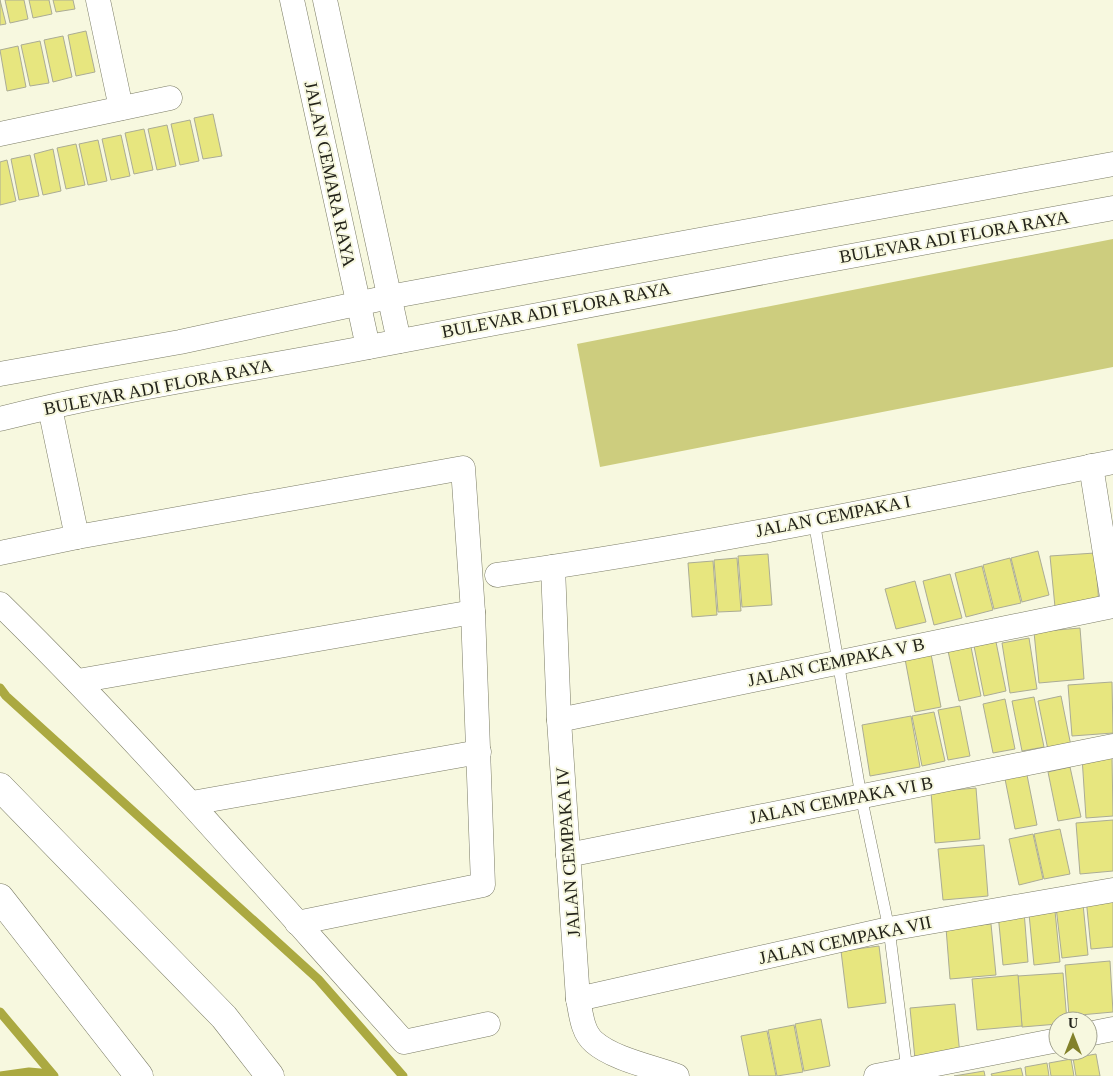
<svg xmlns="http://www.w3.org/2000/svg" width="1113" height="1076" font-family="'Times New Roman',serif">
  <style>
    .green { fill: #cdcd7e }
    .lines { fill: none; stroke-linecap: round; stroke-linejoin: round }
    .stream { stroke: #aba941; stroke-width: 9 }
    .building { fill: #e7e67f; stroke: #abac95 }
    .lane-casing { stroke: #7b7c66; stroke-width: 12 }
    .street-casing { stroke: #7b7c66; stroke-width: 25 }
    .highway-casing { stroke: #7b7c66; stroke-width: 29 }
    .lane { stroke: #fff; stroke-width: 11 }
    .street { stroke: #fff; stroke-width: 24 }
    .highway { stroke: #fff; stroke-width: 28 }
    .labels { text-anchor: middle; dominant-baseline: central; stroke-width: 4; stroke-linejoin: round; paint-order: stroke }
    .street-label { font-size: 18px; fill: #23231a; stroke: #f7f8df }
  </style>
  <rect width="100%" height="100%" fill="#f7f8df"/>
  <path class="green" d="M1113,239V367L600,467L577,344Z"/>
  <g class="lines">
    <g class="stream">
      <path d="M0,688L6,696L318,979L403,1076"/>
      <path d="M0,1012L54,1076"/>
      <path d="M0,1076L29,1072L52,1074"/>
    </g>
  </g>
  <g class="building">
    <path d="M0,0L6,24L0,25Z"/>
    <path d="M5,0H24L28,19L10,23Z"/>
    <path d="M29,0H49L52,14L33,18Z"/>
    <path d="M53,0H73L75,9L56,12Z"/>
    <path d="M86,31L95,72L76,76L68,35Z"/>
    <path d="M63,36L72,77L53,82L44,40Z"/>
    <path d="M40,41L49,83L30,86L21,45Z"/>
    <path d="M18,46L26,87L7,91L0,50Z"/>
    <path d="M213,114L222,156L203,159L194,118Z"/>
    <path d="M190,120L199,161L180,165L171,124Z"/>
    <path d="M167,125L176,166L157,170L148,129Z"/>
    <path d="M144,129L153,170L134,174L125,133Z"/>
    <path d="M121,135L130,176L111,180L102,139Z"/>
    <path d="M98,140L107,181L88,185L79,144Z"/>
    <path d="M76,144L85,185L66,189L57,148Z"/>
    <path d="M53,149L61,191L43,195L34,154Z"/>
    <path d="M30,155L39,196L19,200L11,159Z"/>
    <path d="M7,160L16,201L0,205V162Z"/>
    <path d="M1038,551L1049,595L1022,602L1011,558Z"/>
    <path d="M1095,553L1099,604L1055,607L1050,556Z"/>
    <path d="M768,554L772,605L742,607L738,556Z"/>
    <path d="M737,558L741,611L718,612L714,560Z"/>
    <path d="M1010,558L1021,603L994,609L983,565Z"/>
    <path d="M713,561L717,615L692,617L688,563Z"/>
    <path d="M982,566L993,610L966,617L955,573Z"/>
    <path d="M950,574L962,618L934,625L923,581Z"/>
    <path d="M915,581L926,622L896,629L885,589Z"/>
    <path d="M1080,628L1084,679L1039,683L1034,632Z"/>
    <path d="M1029,638L1037,689L1010,693L1002,643Z"/>
    <path d="M996,642L1006,691L984,696L974,646Z"/>
    <path d="M971,647L981,696L959,701L948,651Z"/>
    <path d="M931,654L941,707L915,712L905,659Z"/>
    <path d="M1112,682L1113,733L1072,736L1068,685Z"/>
    <path d="M1061,696L1071,746L1048,750L1038,701Z"/>
    <path d="M1034,697L1044,747L1022,751L1012,701Z"/>
    <path d="M1005,699L1015,749L993,753L983,704Z"/>
    <path d="M960,706L970,756L948,760L938,710Z"/>
    <path d="M934,712L945,761L922,766L912,716Z"/>
    <path d="M911,716L920,767L870,776L862,725Z"/>
    <path d="M1112,756L1113,816L1086,818L1082,757Z"/>
    <path d="M1070,767L1081,817L1058,821L1048,772Z"/>
    <path d="M1027,775L1037,825L1015,829L1005,779Z"/>
    <path d="M976,788L980,839L935,843L931,792Z"/>
    <path d="M1113,820V871L1080,874L1076,823Z"/>
    <path d="M1060,829L1070,874L1044,879L1034,834Z"/>
    <path d="M1033,834L1043,879L1019,885L1009,839Z"/>
    <path d="M984,845L988,896L943,900L938,849Z"/>
    <path d="M1113,896V947L1091,949L1086,898Z"/>
    <path d="M1083,904L1088,955L1062,958L1056,907Z"/>
    <path d="M1024,911L1028,962L1003,965L998,914Z"/>
    <path d="M1055,911L1060,962L1034,965L1029,914Z"/>
    <path d="M991,924L996,975L950,979L946,928Z"/>
    <path d="M879,946L886,1003L848,1008L841,951Z"/>
    <path d="M1110,961L1113,1012L1069,1016L1065,965Z"/>
    <path d="M1063,973L1067,1021H1058V1024L1022,1027L1018,976Z"/>
    <path d="M1018,975L1022,1026L977,1030L972,979Z"/>
    <path d="M955,1004L960,1055L915,1059L910,1008Z"/>
    <path d="M821,1019L830,1066L804,1071L795,1024Z"/>
    <path d="M794,1025L803,1072L777,1076L768,1030Z"/>
    <path d="M767,1031L776,1076H749L741,1036Z"/>
    <path d="M1096,1054L1100,1076H1076L1073,1058Z"/>
    <path d="M1071,1059L1074,1076H1051L1049,1063Z"/>
    <path d="M1047,1063L1049,1076H1026L1025,1067Z"/>
    <path d="M1021,1068L1023,1076H992L991,1074Z"/>
    <path d="M984,1071L985,1076H954Z"/>
  </g>
  <g class="lines">
    <defs>
      <path id="lane" d="M814,521L861,796L889,929L907,1070"/>
      <g id="street">
        <path d="M98,0L121,108"/>
        <path d="M292,0L368,347"/>
        <path d="M325,0L399,341"/>
        <path d="M0,134L170,98"/>
        <path d="M0,374L180,342L389,297L1113,164"/>
        <path d="M0,419C121,388 246,371 369,347C616,299 865,253 1113,208"/>
        <path d="M1091,466L1113,603"/>
        <path d="M77,537L463,468L473,612L483,885L297,923"/>
        <path d="M0,553L77,537L50,408"/>
        <path d="M553,567L559,720L578,999C581,1013 582,1032 594,1042C613,1059 653,1067 677,1076"/>
        <path d="M497,575C704,546 909,503 1113,462"/>
        <path d="M0,604C142,743 271,894 404,1042L488,1024"/>
        <path d="M78,681L473,612"/>
        <path d="M559,720L1113,606"/>
        <path d="M192,803L479,752"/>
        <path d="M568,855L1113,746"/>
        <path d="M578,999L889,929L1113,890"/>
        <path d="M1088,1034L1113,1029"/>
        <path d="M876,1076L1058,1040"/>
      </g>
      <g id="highway">
        <path d="M0,787L224,1017L270,1076"/>
        <path d="M0,898L139,1076"/>
      </g>
    </defs>
    <use href="#lane" class="lane-casing"/>
    <use href="#street" class="street-casing"/>
    <use href="#highway" class="highway-casing"/>
    <use href="#lane" class="lane"/>
    <use href="#street" class="street"/>
    <use href="#highway" class="highway"/>
  </g>
  <g class="labels">
    <g class="street-label">
      <text transform="translate(330 174) rotate(78)">JALAN CEMARA RAYA</text>
      <text transform="translate(954 237) rotate(-10)">BULEVAR ADI FLORA RAYA</text>
      <text transform="translate(556 310) rotate(-11)">BULEVAR ADI FLORA RAYA</text>
      <text transform="translate(158 387) rotate(-11)">BULEVAR ADI FLORA RAYA</text>
      <text transform="translate(833 516) rotate(-11)">JALAN CEMPAKA I</text>
      <text transform="translate(836 662) rotate(-12)">JALAN CEMPAKA V B</text>
      <text transform="translate(841 800) rotate(-11)">JALAN CEMPAKA VI B</text>
      <text transform="translate(568 852) rotate(-94)">JALAN CEMPAKA IV</text>
      <text transform="translate(845 940) rotate(-12)">JALAN CEMPAKA VII</text>
    </g>
  </g>
  <g transform="translate(1073 1036)"><circle r="24" fill="#f7f8df" stroke="#a2a390"/>
  <path d="M0-4L9 19L0 12L-9 19Z" fill="#82812a"/>
  <text y="-8" font-size="14" font-weight="bold" text-anchor="middle" fill="#23231a">U</text>
  </g>
</svg>
